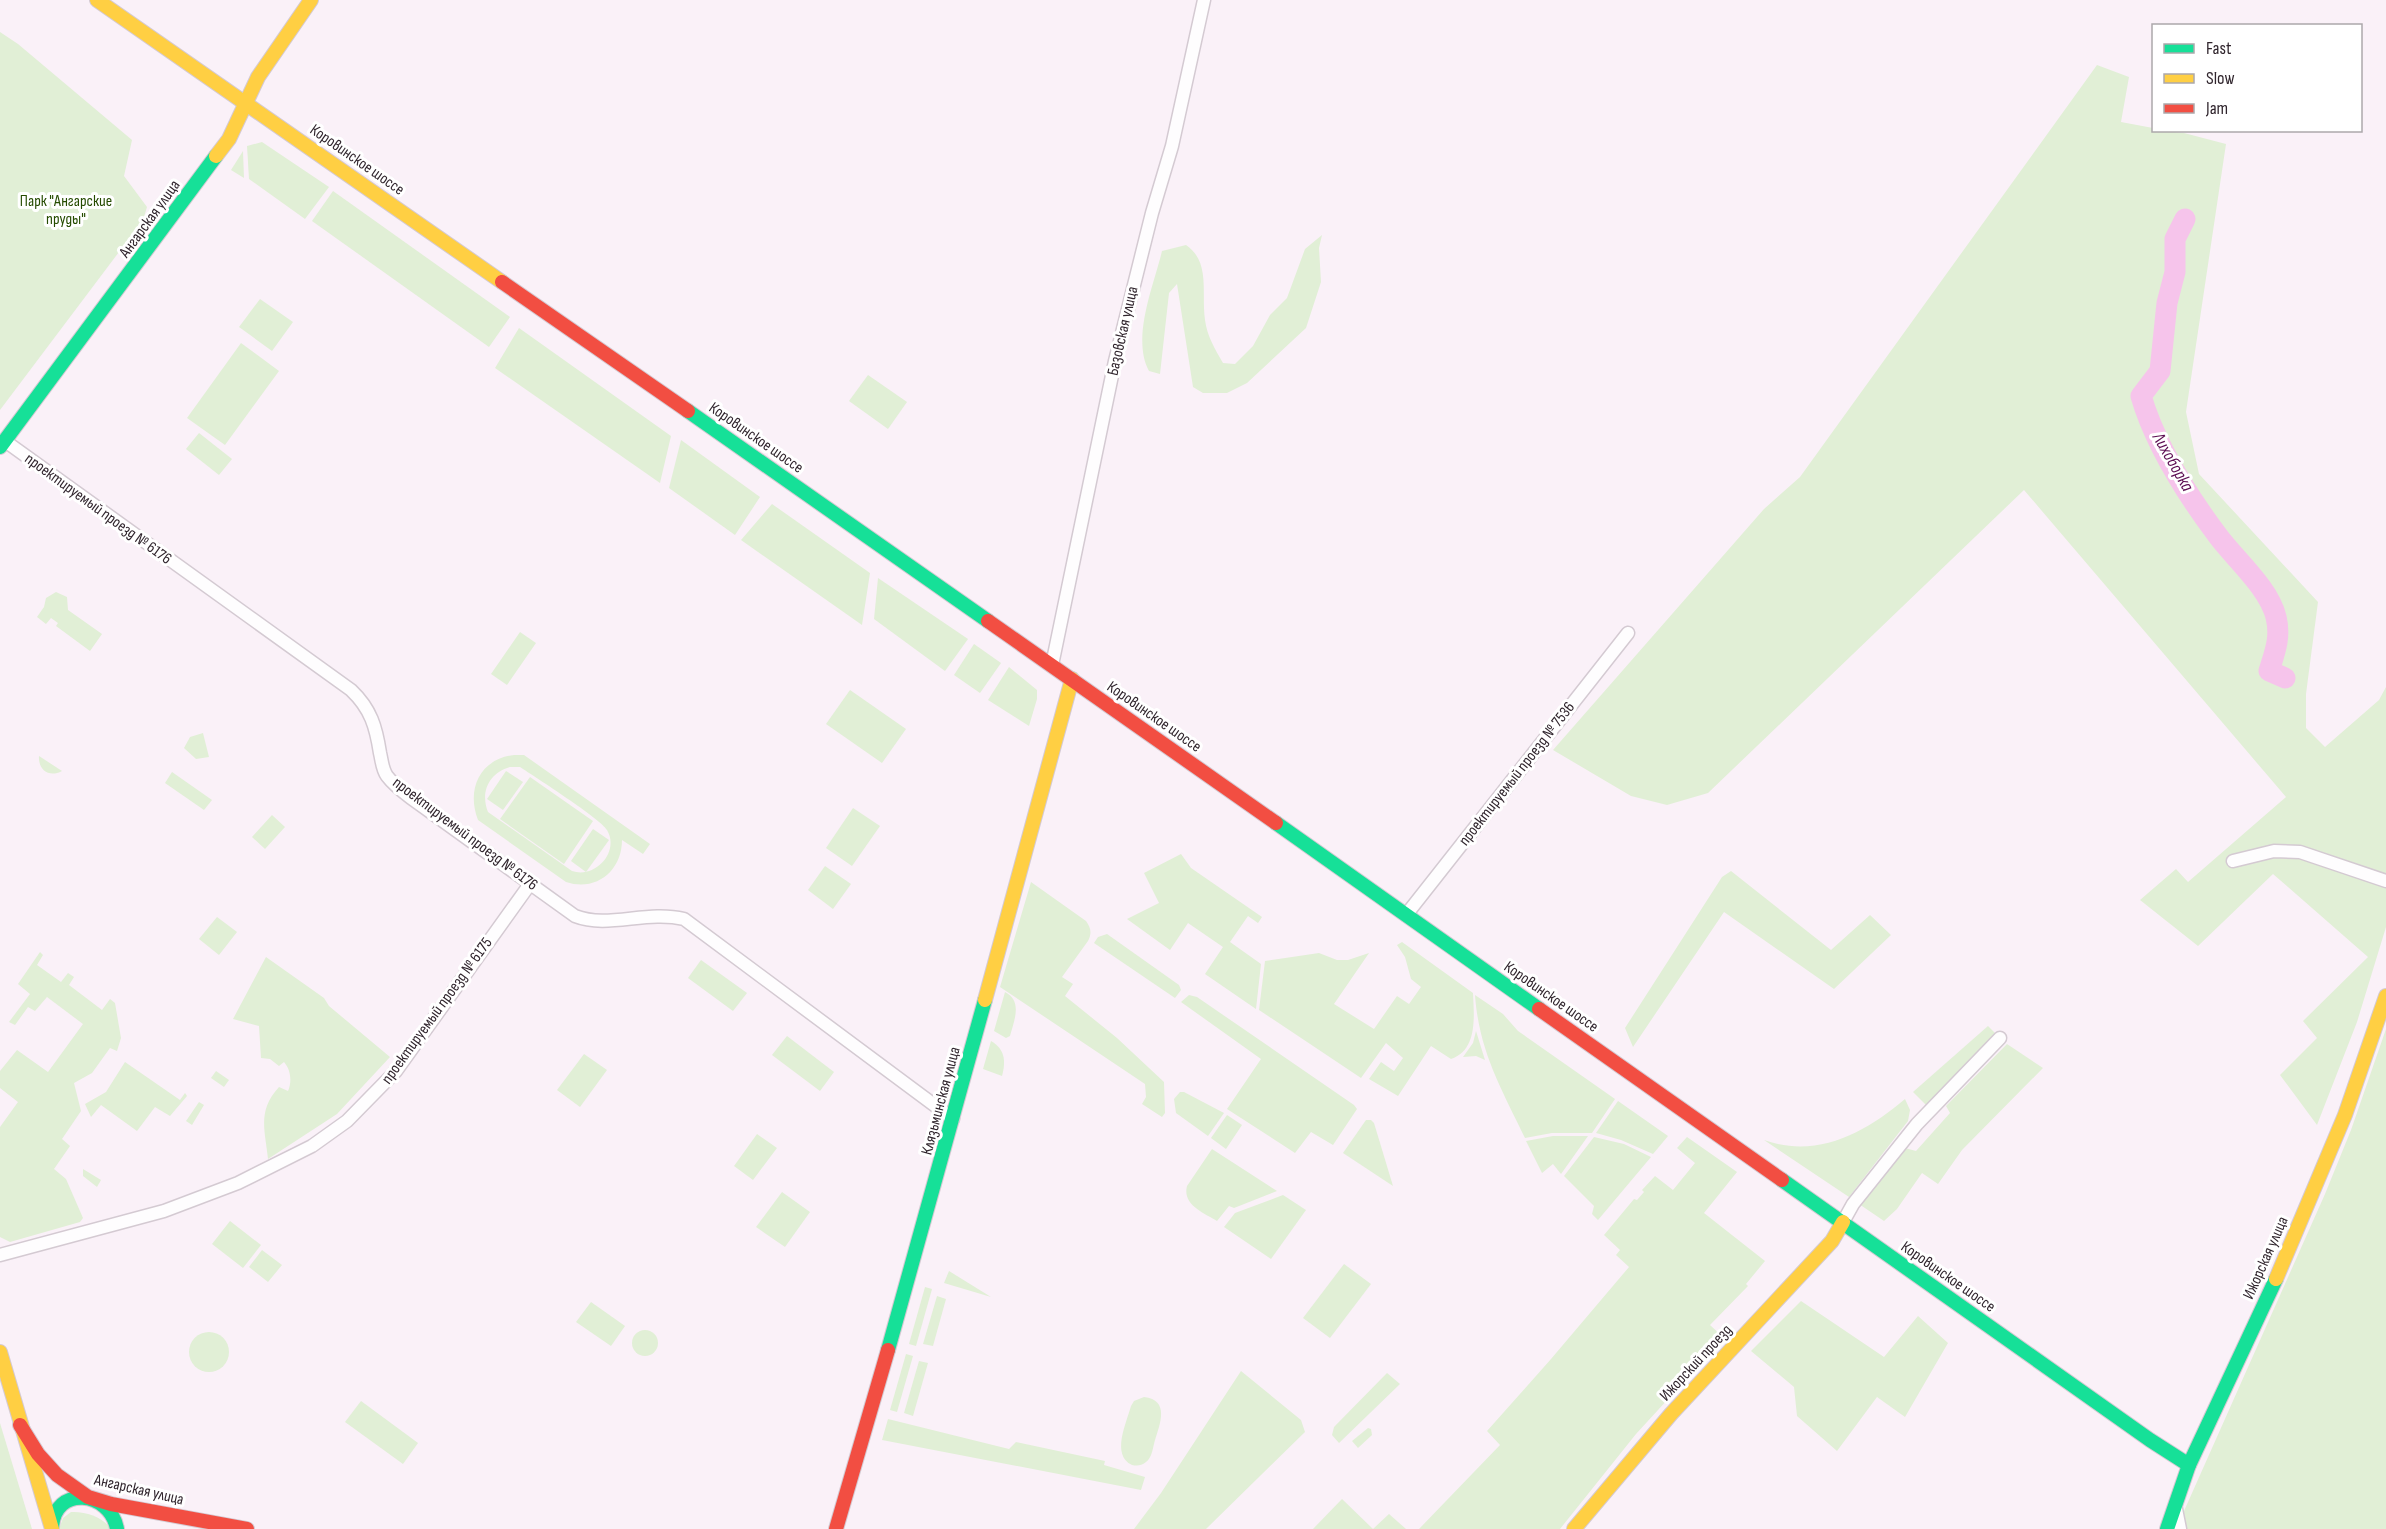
<svg xmlns="http://www.w3.org/2000/svg" width="2386" height="1529" font-family="'Sofia Sans Condensed',sans-serif">
  <style>
    .green { fill: #e1efd6; fill-rule: evenodd }
    .lines { fill: none; stroke-linecap: round; stroke-linejoin: round }
    .river { stroke: #f6c4eb; stroke-width: 21 }
    .street-casing { stroke: #d4cad2; stroke-width: 15 }
    .fast-casing { stroke: #d4cad2; stroke-width: 16 }
    .slow-casing { stroke: #d4cad2; stroke-width: 16 }
    .jam-casing { stroke: #d4cad2; stroke-width: 16 }
    .street { stroke: #fefdfe; stroke-width: 12 }
    .fast { stroke: #16e098; stroke-width: 14 }
    .slow { stroke: #ffcf43; stroke-width: 14 }
    .jam { stroke: #f24e42; stroke-width: 14 }
    .labels { text-anchor: middle; dominant-baseline: central; stroke-width: 6; stroke-linejoin: round; paint-order: stroke }
    .street-label { font-size: 16px; fill: #30252d; stroke: #fff }
    .park-label { font-size: 16px; fill: #254b00; stroke: #fff }
    .water-label { font-size: 18px; font-style: italic; fill: #5c0d52; stroke: #fff }
  </style>
  <rect width="100%" height="100%" fill="#faf1f8"/>
  <g class="green">
    <path d="M0,32L18,44L132,140L124,176L147,207L144,217L131,236L0,410Z"/>
    <path d="M2097,65L2129,77L2121,122L2153,128L2154,130L2184,133L2226,144L2186,412L2199,474L2318,602L2306,694V728L2325,747L2379,700L2386,687V927L2357,1022L2317,1125L2280,1075L2317,1038L2303,1021L2368,957L2273,874L2198,946L2140,900L2176,869L2188,882L2286,797L2024,490L1708,793L1667,805L1631,796L1553,750L1764,509L1800,477Z"/>
    <path d="M262,142L329,187L305,219L249,179L247,146Z"/>
    <path d="M243,151L244,178L231,170Z"/>
    <path d="M333,191L510,317L489,347L312,221Z"/>
    <path d="M1322,235L1319,248L1321,282L1306,328L1247,383L1227,393H1203L1193,387L1177,284L1169,293L1160,374L1149,371C1131,338 1154,285 1162,251L1186,245C1211,262 1201,293 1205,320C1207,336 1215,349 1223,363L1235,364L1253,346L1270,315L1287,298L1305,249Z"/>
    <path d="M260,299L293,322L272,351L239,327Z"/>
    <path d="M519,328L671,436L660,483L495,368Z"/>
    <path d="M241,343L279,371L225,445L187,418Z"/>
    <path d="M868,375L907,402L888,429L849,401Z"/>
    <path d="M199,433L232,459L219,475L186,449Z"/>
    <path d="M681,440L760,497L735,535L669,488Z"/>
    <path d="M772,504L870,573L862,625L741,540Z"/>
    <path d="M878,578L968,639L945,671L874,619Z"/>
    <path d="M56,592L67,597L68,610L102,634L90,651L56,626L58,623L51,618L46,624L37,617L44,607L46,598Z"/>
    <path d="M520,632L536,643L507,685L491,674Z"/>
    <path d="M974,644L1001,663L980,693L954,675Z"/>
    <path d="M1009,667L1037,690V699L1029,726L988,700Z"/>
    <path d="M850,690L906,729L882,763L826,724Z"/>
    <path d="M203,733L209,757L196,759L184,748L190,737Z"/>
    <path d="M514,755H524L650,844L643,854L622,840C622,871 596,892 566,882L478,820C466,789 480,759 514,755ZM510,767H520C535,777 601,819 607,830C620,852 595,879 572,871L488,812C480,792 489,773 510,767Z"/>
    <path d="M39,756L62,771C49,778 38,770 39,756Z"/>
    <path d="M506,771L523,782L503,810L487,799Z"/>
    <path d="M172,772L212,800L204,810L165,783Z"/>
    <path d="M530,777L593,821L564,864L500,819Z"/>
    <path d="M853,808L880,826L852,866L826,848Z"/>
    <path d="M272,815L285,827L265,849L252,837Z"/>
    <path d="M593,829L609,840L586,872L571,861Z"/>
    <path d="M1181,854L1191,868L1262,917L1258,923L1248,916L1230,942L1261,964L1256,1009L1205,974L1223,947L1188,923L1170,950L1127,919L1159,903L1144,873Z"/>
    <path d="M825,866L851,884L833,909L808,890Z"/>
    <path d="M1731,871L1831,950L1870,915L1891,935L1834,989L1724,912L1633,1047L1625,1028L1722,877Z"/>
    <path d="M1031,882L1086,921C1091,928 1092,933 1088,941L1062,977L1073,984L1065,996L1117,1038L1164,1082L1165,1113L1162,1117L1142,1104L1146,1097L1145,1084L1000,987Z"/>
    <path d="M217,917L237,932L219,955L199,939Z"/>
    <path d="M1107,934L1179,985L1181,990L1175,998L1094,943L1098,937Z"/>
    <path d="M1402,942L1473,993C1474,1016 1478,1050 1451,1059L1431,1046L1398,1096L1369,1079L1381,1062L1394,1071L1403,1058L1386,1043L1361,1078L1259,1010L1265,961L1319,953L1337,960H1348L1369,953L1334,1004L1374,1029L1397,996L1409,1004L1421,987L1411,979L1405,957L1397,945Z"/>
    <path d="M40,952L43,955L37,965L61,982L68,973L74,977L69,985L102,1010L110,999L115,1003L121,1038L117,1051L110,1048L92,1073L74,1083L81,1111L62,1139L70,1146L54,1169L66,1179L83,1218L80,1222L10,1242L0,1237V1127L18,1102L0,1088V1071L17,1050L48,1072L83,1024L47,997L35,1011L28,1007L15,1025L9,1022L30,994L18,984Z"/>
    <path d="M266,957L324,998L329,1006L390,1057L337,1114L268,1159C265,1130 257,1111 279,1087L288,1091C292,1082 291,1070 284,1062L279,1066L270,1059L261,1058L259,1026L233,1019Z"/>
    <path d="M701,960L747,993L733,1011L688,978Z"/>
    <path d="M1005,992C1023,1001 1014,1021 1010,1036L1006,1038L994,1031Z"/>
    <path d="M1189,995L1197,997L1354,1105L1357,1109L1333,1145L1311,1132L1295,1153L1227,1109L1261,1059L1181,1002Z"/>
    <path d="M1475,995L1503,1014L1518,1031L1615,1099L1592,1133H1552L1525,1138C1501,1088 1479,1051 1475,995Z"/>
    <path d="M1988,1026L1998,1036L1926,1105L1913,1092Z"/>
    <path d="M2386,1029V1529H2176L2325,1194L2351,1130Z"/>
    <path d="M1476,1031L1485,1060L1476,1056L1463,1057L1473,1043Z"/>
    <path d="M787,1036L834,1072L820,1091L772,1055Z"/>
    <path d="M991,1041C1005,1049 1006,1061 1002,1076L983,1069Z"/>
    <path d="M2007,1044L2043,1068L1962,1150L1938,1184L1922,1173L1897,1209L1884,1221L1859,1204L1905,1148L1916,1151L1950,1113L1946,1106Z"/>
    <path d="M584,1054L607,1070L580,1107L557,1090Z"/>
    <path d="M125,1062L180,1100L185,1093L187,1096L170,1116L155,1107L137,1131L101,1105L91,1117L85,1104L106,1092Z"/>
    <path d="M216,1071L229,1080L224,1087L211,1078Z"/>
    <path d="M1180,1092H1184L1224,1113L1208,1136L1176,1113L1174,1099Z"/>
    <path d="M1905,1099L1910,1110L1908,1121L1849,1197L1764,1140C1817,1159 1865,1133 1905,1099Z"/>
    <path d="M1618,1101L1668,1136L1653,1154L1621,1140L1596,1133Z"/>
    <path d="M199,1102L204,1105L192,1125L186,1121Z"/>
    <path d="M1227,1115L1242,1125L1226,1149L1211,1138Z"/>
    <path d="M1366,1120H1371L1374,1123L1393,1186L1343,1153Z"/>
    <path d="M757,1134L777,1148L753,1180L734,1166Z"/>
    <path d="M1553,1136H1588L1561,1174L1553,1164L1542,1173L1526,1141Z"/>
    <path d="M1594,1137L1624,1144L1651,1157L1598,1220L1592,1214L1594,1206L1564,1176Z"/>
    <path d="M1687,1137L1737,1172L1704,1213L1765,1261L1746,1284L1748,1286L1710,1325L1724,1338L1636,1434L1560,1529H1419L1500,1445L1487,1431L1551,1359L1629,1267L1616,1255L1620,1250L1604,1235L1634,1199L1637,1200L1644,1192L1642,1190L1655,1176L1673,1190L1695,1163L1677,1148Z"/>
    <path d="M1212,1149L1277,1191L1234,1208L1229,1206L1217,1221C1204,1213 1182,1205 1187,1186Z"/>
    <path d="M83,1169L101,1180L97,1187L83,1176Z"/>
    <path d="M782,1192L810,1212L785,1247L756,1227Z"/>
    <path d="M1283,1195L1306,1210L1271,1259L1224,1227L1235,1213Z"/>
    <path d="M230,1221L261,1245L243,1268L212,1244Z"/>
    <path d="M262,1250L282,1265L268,1282L249,1267Z"/>
    <path d="M1344,1264L1371,1284L1330,1338L1303,1318Z"/>
    <path d="M949,1271L991,1297L944,1283Z"/>
    <path d="M925,1287L932,1289L916,1346L909,1344Z"/>
    <path d="M937,1296L946,1299L933,1346L923,1344Z"/>
    <path d="M1801,1301L1884,1357L1918,1316L1948,1343L1905,1417L1877,1397L1837,1451L1797,1416L1794,1387L1751,1351Z"/>
    <path d="M591,1302L625,1326L611,1346L576,1322Z"/>
    <circle cx="645" cy="1343" r="13"/>
    <circle cx="209" cy="1352" r="20"/>
    <path d="M906,1354L913,1356L897,1412L890,1410Z"/>
    <path d="M919,1361L928,1363L913,1416L904,1413Z"/>
    <path d="M1241,1371L1301,1420L1305,1432L1206,1529H1134L1161,1493Z"/>
    <path d="M1387,1373L1400,1384L1339,1443L1332,1435L1334,1427Z"/>
    <path d="M1144,1397C1170,1400 1160,1424 1155,1440C1153,1447 1152,1458 1146,1462C1141,1466 1137,1466 1132,1465C1111,1455 1126,1424 1131,1406L1134,1401Z"/>
    <path d="M361,1401L418,1443L403,1464L345,1422Z"/>
    <path d="M888,1419L1009,1449L1016,1442L1105,1461L1104,1465L1145,1477L1141,1490L882,1440Z"/>
    <path d="M0,1423L32,1529H0Z"/>
    <path d="M1368,1428L1371,1429L1372,1435L1358,1448L1352,1441Z"/>
    <path d="M1342,1499L1373,1529H1313Z"/>
    <path d="M71,1512C85,1511 103,1517 111,1529H59L63,1518Z"/>
    <path d="M1389,1514L1406,1529H1373Z"/>
  </g>
  <g class="lines">
    <path class="river" d="M2185,219L2175,239V272L2167,303L2160,371L2141,396C2155,444 2188,496 2218,536C2236,560 2269,588 2276,617C2281,637 2275,652 2269,671L2285,678"/>
    <defs>
      <g id="street">
        <path d="M5,441L351,690C371,709 376,727 380,753C382,761 382,769 387,776C393,784 403,792 411,798L575,916C608,929 646,910 684,919L953,1119"/>
        <path d="M1052,665L1115,361L1152,213L1172,146L1204,0"/>
        <path d="M2233,861L2274,851L2300,852L2386,881"/>
        <path d="M1406,915L1628,633"/>
        <path d="M1843,1222L1853,1204L1917,1124L2000,1038"/>
        <path d="M0,1255L164,1211L238,1183L312,1146L347,1121L396,1071L530,884"/>
        <path d="M2176,1509L2180,1529"/>
      </g>
      <g id="fast">
        <path d="M688,411L988,621"/>
        <path d="M0,447L216,156"/>
        <path d="M1276,823L1539,1009"/>
        <path d="M1782,1180L2150,1440L2189,1465"/>
        <path d="M888,1350L985,1000"/>
        <path d="M52,1528C54,1485 110,1490 117,1529"/>
        <path d="M2167,1529L2189,1465L2276,1279"/>
      </g>
      <g id="slow">
        <path d="M97,0L502,282"/>
        <path d="M216,156L229,139L258,77L311,0"/>
        <path d="M985,1000L1072,679"/>
        <path d="M2276,1279L2345,1115L2386,996"/>
        <path d="M0,1352L52,1529"/>
        <path d="M1574,1529L1671,1414L1832,1241L1843,1222"/>
      </g>
      <g id="jam">
        <path d="M502,282L688,411"/>
        <path d="M988,621L1276,823"/>
        <path d="M1539,1009L1782,1180"/>
        <path d="M20,1425L38,1454L57,1475L88,1497L111,1504L247,1529"/>
        <path d="M836,1529L888,1350"/>
      </g>
    </defs>
    <use href="#street" class="street-casing"/>
    <use href="#fast" class="fast-casing"/>
    <use href="#slow" class="slow-casing"/>
    <use href="#jam" class="jam-casing"/>
    <use href="#street" class="street"/>
    <use href="#fast" class="fast"/>
    <use href="#slow" class="slow"/>
    <use href="#jam" class="jam"/>
  </g>
  <g class="labels">
    <g class="street-label">
      <text transform="translate(357 160) rotate(35)">Коровинское шоссе</text>
      <text transform="translate(150 219) rotate(-54)">Ангарская улица</text>
      <text transform="translate(1123 331) rotate(-77)">Базовская улица</text>
      <text transform="translate(756 438) rotate(35)">Коровинское шоссе</text>
      <text transform="translate(98 509) rotate(36)">проектируемый проезд № 6176</text>
      <text transform="translate(1154 717) rotate(35)">Коровинское шоссе</text>
      <text transform="translate(1517 774) rotate(-52)">проектируемый проезд № 7536</text>
      <text transform="translate(465 834) rotate(37)">проектируемый проезд № 6176</text>
      <text transform="translate(1551 997) rotate(35)">Коровинское шоссе</text>
      <text transform="translate(437 1011) rotate(-54)">проектируемый проезд № 6175</text>
      <text transform="translate(941 1101) rotate(-75)">Клязьминская улица</text>
      <text transform="translate(2266 1258) rotate(-66)">Ижорская улица</text>
      <text transform="translate(1948 1277) rotate(35)">Коровинское шоссе</text>
      <text transform="translate(1696 1363) rotate(-47)">Ижорский проезд</text>
      <text transform="translate(139 1490) rotate(13)">Ангарская улица</text>
    </g>
    <g class="park-label">
      <text x="66" y="201">Парк "Ангарские<tspan x="66" dy="18">пруды"</tspan></text>
    </g>
    <g class="water-label">
      <text transform="translate(2173 462) rotate(60)">Лихоборка</text>
    </g>
  </g>
  <rect x="2152" y="24" width="210" height="108" fill="#ffffff" stroke="#aca8ab" stroke-width="1.5"/>
  <rect x="2164" y="44" width="30" height="9" fill="#16e098" stroke="#aca8ab" stroke-width="1.5"/>
  <text x="2206" y="54" font-size="18" fill="#30252d">Fast</text>
  <rect x="2164" y="74" width="30" height="9" fill="#ffcf43" stroke="#aca8ab" stroke-width="1.5"/>
  <text x="2206" y="84" font-size="18" fill="#30252d">Slow</text>
  <rect x="2164" y="104" width="30" height="9" fill="#f24e42" stroke="#aca8ab" stroke-width="1.5"/>
  <text x="2206" y="114" font-size="18" fill="#30252d">Jam</text>
</svg>
